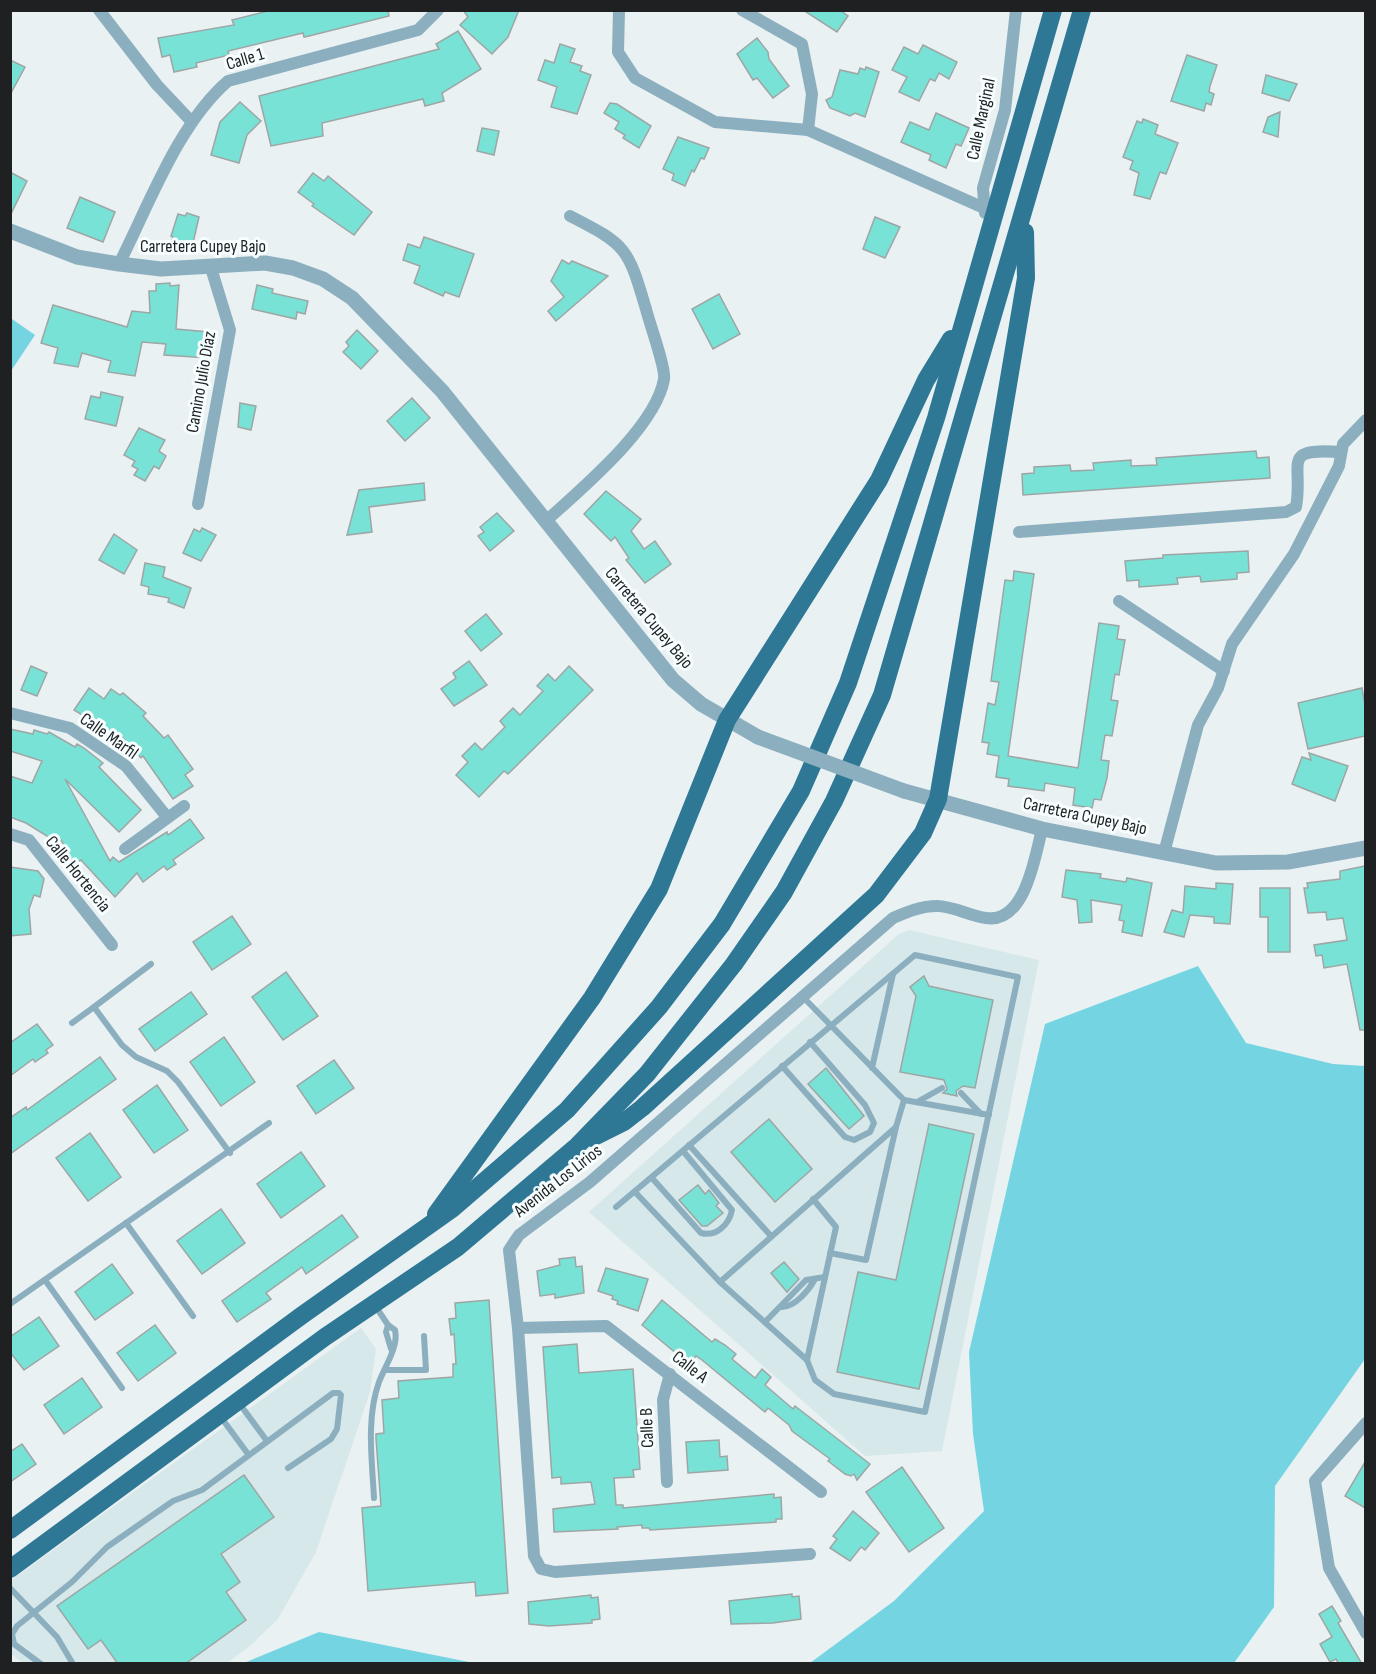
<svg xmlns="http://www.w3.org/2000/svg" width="1376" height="1674" font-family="'Sofia Sans Condensed',sans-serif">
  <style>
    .built { fill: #d6e8ea }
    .green { fill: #75d4e1 }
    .building { fill: #79e2d6; stroke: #9ea6a5; stroke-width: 1.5 }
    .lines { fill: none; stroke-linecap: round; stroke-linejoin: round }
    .service { stroke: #8cafbf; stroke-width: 6 }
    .minor { stroke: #8cafbf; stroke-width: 12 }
    .tertiary { stroke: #8cafbf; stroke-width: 15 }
    .primary { stroke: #2f7895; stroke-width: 18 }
    .tertiary-bridge { stroke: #8cafbf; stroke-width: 15 }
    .labels { text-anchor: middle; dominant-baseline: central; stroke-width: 6; stroke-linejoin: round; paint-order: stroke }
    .street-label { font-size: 18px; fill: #1e2021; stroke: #f7feff }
  </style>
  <rect width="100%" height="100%" fill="#e9f1f2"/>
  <g class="built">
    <path d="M909,930L1039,960L942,1451L865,1456L589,1212L899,934Z"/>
    <path d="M361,1328L376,1349L370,1392L316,1552L278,1619L251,1645L227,1663H23L11,1654L10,1581Z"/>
  </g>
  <g class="green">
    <path d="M12,319L35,335L11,371L10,321Z"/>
    <path d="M1198,966L1246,1043L1333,1064L1365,1066V1359L1275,1486L1274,1607L1234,1663H810L894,1601L984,1511L973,1434L969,1352L1045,1024Z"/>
    <path d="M319,1632L474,1663H475H244Z"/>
  </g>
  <g class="building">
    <path d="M272,10H388L389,16L309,36L304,37L303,33L228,51L229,55L196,63L197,67L174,72L170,55L162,57L158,38L234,25L232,20Z"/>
    <path d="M463,10H519L508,37L492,54L460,25L468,17Z"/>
    <path d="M803,10H840L848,16L837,32Z"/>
    <path d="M458,31L481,69L442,93L444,101L425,106L423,99L322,123L323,136L271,146L259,96L439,49L436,44Z"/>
    <path d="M757,38L768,52L769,59L789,86L773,98L757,78L753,80L737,54Z"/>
    <path d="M560,44L575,49L570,62L582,66L580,71L591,75L577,114L551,107L557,87L538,80L545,60L554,63Z"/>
    <path d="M923,45L957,62L949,79L939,73L935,81L930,79L919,101L899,92L907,77L892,70L904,47L918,54Z"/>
    <path d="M1187,55L1217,65L1210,86L1209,92L1214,94L1211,105L1206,103L1204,111L1171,101Z"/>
    <path d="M10,60L25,67L10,95Z"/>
    <path d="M866,67L879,72L865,117L855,113L850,116L830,108L826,100L832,97L840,70L858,74L860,68L865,70Z"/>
    <path d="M1266,75L1297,84L1289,101L1262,93Z"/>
    <path d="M240,102L261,121L247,135L239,163L211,155L220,122Z"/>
    <path d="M610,103L617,104L651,126L639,148L623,138L625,135L615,129L619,122L604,113Z"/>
    <path d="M1280,112L1278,137L1263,132L1268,117Z"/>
    <path d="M936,113L969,128L961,146L956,144L946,168L929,160L931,155L901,142L910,122L929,130Z"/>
    <path d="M1143,119L1158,125L1155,134L1178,143L1166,174L1160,172L1150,199L1134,195L1139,173L1130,169L1133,161L1123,157L1137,121L1142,123Z"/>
    <path d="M482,128L499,131L494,155L477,151Z"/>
    <path d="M678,137L709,148L704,159L701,158L694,172L692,170L685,186L672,180L674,174L663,169Z"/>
    <path d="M10,172L27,181L10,216Z"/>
    <path d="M313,173L324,181L328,176L372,212L354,235L312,206L314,204L298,192Z"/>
    <path d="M80,197L115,212L103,242L67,228Z"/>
    <path d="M187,213L199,217L193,243L187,241L185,247L171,242L173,237L171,236L178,214L185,216Z"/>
    <path d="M875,217L900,227L885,258L863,249Z"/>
    <path d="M424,237L474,254L459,297L445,292L443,296L414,283L420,266L403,260L408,244L420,248Z"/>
    <path d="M562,260L569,264L572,261L608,276L556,321L548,311L564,297L551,281Z"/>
    <path d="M170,283V286L179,285L176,329L209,332L208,358L164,355L166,344L142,342L135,376L108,372L111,361L82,353L78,367L54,363L58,348L41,343L53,305L127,327L132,311L150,313L149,291H156V284Z"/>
    <path d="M257,285L273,289L272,293L308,301L305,314L297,312L296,319L252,309Z"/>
    <path d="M719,294L740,334L713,349L692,309Z"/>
    <path d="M357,330L378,351L361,369L343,352L349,346L346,342Z"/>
    <path d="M101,392L123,397L116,426L85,419L91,396L100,398Z"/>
    <path d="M412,398L430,418L405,441L387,421Z"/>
    <path d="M240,403L256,406L251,430L238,427Z"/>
    <path d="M139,428L165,440L159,451L166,456L159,469L154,466L145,481L134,475L138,469L132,466L135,461L124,455Z"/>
    <path d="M1256,451L1257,458L1269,457L1270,478L1023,495L1022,474L1034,473V467L1070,465L1071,471L1094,470L1093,463L1131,460V466L1157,465L1156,458Z"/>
    <path d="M424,483L425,500L369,507L372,532L347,535L359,490Z"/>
    <path d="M606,491L641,519L631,531L644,549L655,541L671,564L645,583L626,560L629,558L615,537L611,541L584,514Z"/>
    <path d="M497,513L514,531L490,551L478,536L484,532L480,527Z"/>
    <path d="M202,528L216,535L201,561L183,553L194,529L200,532Z"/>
    <path d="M114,534L137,550L124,574L99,560Z"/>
    <path d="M1248,551L1249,572L1237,573V579L1201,582L1200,576L1177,578L1178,584L1139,587V580L1127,581L1125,561L1163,558V555Z"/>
    <path d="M145,563L165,567L163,577L191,588L184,608L168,602L169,598L148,594L149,587L141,585Z"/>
    <path d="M1014,571L1034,574L1008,756L1078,768L1099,623L1119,626L1117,639L1125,640L1119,675L1115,674L1111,700L1118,701L1112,736L1105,735L1101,760L1109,761L1107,778L1101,800L1094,799L1092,808L1073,805L1075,788L1045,783L1044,791L1008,786L1009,779L996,777L999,756L987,754L989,743L982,742L988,703L995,705L999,682L991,681L1005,580L1013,581Z"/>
    <path d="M486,614L502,634L481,651L465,631Z"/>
    <path d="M469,661L487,685L454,706L441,689L456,678L453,673Z"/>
    <path d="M31,666L47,673L37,696L21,690Z"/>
    <path d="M569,666L593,690L508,774L504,771L479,797L456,775L468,762L462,756L475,743L482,750L505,727L500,721L513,708L520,715L543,691L537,686L548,674L555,681Z"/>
    <path d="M89,688L104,699L111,689L120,695L123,693L146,713L143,716L164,738L168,735L193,769L185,775L193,786L173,799L143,756L141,758L122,737L118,742L97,724L74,710Z"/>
    <path d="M1362,688L1365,705V736L1308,749L1298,703Z"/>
    <path d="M10,729L33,734L34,730L47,734L49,732L75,747L77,744L84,748L103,763L99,767L141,810L119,832L65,779L110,861L113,857L119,862L167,832L168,835L190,819L204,838L173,860L176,864L167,870L164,866L143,882L137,873L115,897L81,860L74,864L61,840L55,845L47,836L26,823L10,817V776L32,783L42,761L10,751Z"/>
    <path d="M1309,753L1348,766L1335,801L1292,784L1302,757L1311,760Z"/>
    <path d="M1365,866V1030H1360L1347,964L1324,968L1322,955L1316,956L1314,945L1347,940L1343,918L1327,920L1326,912L1308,913L1304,888H1308L1307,883L1340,879V871Z"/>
    <path d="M10,867L38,871L44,879L40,897L34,895L29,909L31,934L10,936Z"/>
    <path d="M1066,870L1101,874L1100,878L1126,882L1127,878L1152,883L1142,936L1122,932L1124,921L1119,920L1122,905L1091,900L1092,922L1079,923L1077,900L1062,897Z"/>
    <path d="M1216,883L1233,884L1230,924L1214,923V917L1190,915L1184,937L1164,932L1172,910L1183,913L1185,886L1216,889Z"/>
    <path d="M1260,888H1290V952H1268V917H1260Z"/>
    <path d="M232,916L251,944L212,970L193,942Z"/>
    <path d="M286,972L318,1016L283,1040L252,997Z"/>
    <path d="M924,976L929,986L993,1000L975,1088L963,1086L956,1091L957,1096L943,1093L947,1089L944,1080L900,1072L916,996L910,987Z"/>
    <path d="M191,992L207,1014L155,1051L139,1029Z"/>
    <path d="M37,1024L53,1045L46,1050L48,1053L35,1062L33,1059L10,1076V1043Z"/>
    <path d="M224,1037L255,1082L221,1106L190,1062Z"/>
    <path d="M100,1057L116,1079L10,1154V1118L26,1107L27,1110Z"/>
    <path d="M334,1060L354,1088L316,1114L297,1086Z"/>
    <path d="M826,1068L864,1116L849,1129L808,1084Z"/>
    <path d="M157,1085L188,1130L154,1153L123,1110Z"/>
    <path d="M769,1119L812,1169L775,1202L731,1152Z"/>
    <path d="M929,1124L974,1134L919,1389L837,1372L858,1272L896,1280Z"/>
    <path d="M90,1133L121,1177L88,1201L56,1158Z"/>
    <path d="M301,1152L325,1186L281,1218L257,1184Z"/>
    <path d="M698,1185L705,1194L709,1190L719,1203L716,1206L723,1213L707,1226H702L679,1200Z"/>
    <path d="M221,1209L245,1243L202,1274L177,1241Z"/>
    <path d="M342,1215L358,1237L306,1274L302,1267L266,1293L271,1299L237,1322L222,1301Z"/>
    <path d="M575,1257L576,1267L582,1266L584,1293L555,1298V1294L540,1296L537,1271L560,1265L559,1259Z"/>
    <path d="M784,1262L799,1279L787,1292L771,1273Z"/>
    <path d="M112,1264L133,1293L95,1320L75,1292Z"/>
    <path d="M606,1268L648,1279L638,1311L617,1304L618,1301L612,1299L613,1296L598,1291Z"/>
    <path d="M489,1300L508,1593L476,1596L475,1582L368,1591L362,1508L381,1506L376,1439V1434L384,1433L382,1400L399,1398L398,1381L453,1377V1364H456L454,1334L451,1335L449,1319L456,1318L455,1303Z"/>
    <path d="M662,1300L712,1342L715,1339L725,1345L736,1354L732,1359L755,1378L762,1369L771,1377L765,1385L793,1409L795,1406L870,1464L857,1480L854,1474L851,1476L845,1474L828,1461L830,1459L792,1431L789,1425L768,1408L765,1412L702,1360L696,1356L689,1364L642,1325Z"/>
    <path d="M39,1317L59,1346L24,1370L10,1352V1337Z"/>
    <path d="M155,1325L176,1353L138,1381L117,1353Z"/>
    <path d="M577,1344L579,1373L633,1369L640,1469L633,1470L634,1477L614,1478L616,1505H623V1508L774,1494V1498L781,1497L782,1519H776V1522L650,1530L649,1528H642V1525L617,1527L618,1529L554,1532L553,1509L595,1504L591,1482L561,1484V1477L552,1478L543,1347Z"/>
    <path d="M82,1378L102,1407L64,1434L44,1405Z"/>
    <path d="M719,1440L720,1457L727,1456L728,1470L688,1473L686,1442Z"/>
    <path d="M22,1444L36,1464L10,1482V1452Z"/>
    <path d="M1365,1462V1508L1345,1496Z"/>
    <path d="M902,1467L944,1528L909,1552L866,1492Z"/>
    <path d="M244,1475L274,1517L221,1554L240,1582L226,1592L246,1620L185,1664H118L101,1640L88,1649L57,1606Z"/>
    <path d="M853,1511L879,1533L865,1550L861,1547L850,1561L830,1548L837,1539L833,1536Z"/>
    <path d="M792,1594V1597L799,1596L801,1619L773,1623L731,1624L729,1601Z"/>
    <path d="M591,1595V1598L598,1597L600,1619L592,1620V1623L549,1626L529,1624L528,1602Z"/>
    <path d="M1332,1606L1341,1621L1338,1623L1362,1664H1339L1336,1659L1330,1662L1320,1644L1332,1637L1319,1614Z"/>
  </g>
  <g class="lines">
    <g class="service">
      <path d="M151,964L94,1007L122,1045L136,1057L167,1071L178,1082L230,1153"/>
      <path d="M72,1023L94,1007"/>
      <path d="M782,1066L845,1137L854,1140L870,1132L874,1123L865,1105L810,1042"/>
      <path d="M872,1068L893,974"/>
      <path d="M961,1093L981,1114"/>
      <path d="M904,1100L989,1115"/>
      <path d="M917,1102L942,1088"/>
      <path d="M689,1145L771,1236"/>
      <path d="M652,1178L701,1233C716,1237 729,1225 732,1210L683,1151"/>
      <path d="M635,1192L720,1282L896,1127L904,1100L802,996"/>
      <path d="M616,1207L915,955L1018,977L925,1412L834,1394L815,1380L807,1360"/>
      <path d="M126,1223L193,1316"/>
      <path d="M830,1253L866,1260L896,1127"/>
      <path d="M45,1280L122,1388"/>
      <path d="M720,1282L807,1360L836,1227L813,1199"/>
      <path d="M10,1304L269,1123"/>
      <path d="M782,1307C795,1307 809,1290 815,1279"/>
      <path d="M765,1322L806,1280L825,1277"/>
      <path d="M388,1325L386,1332L391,1349"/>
      <path d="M385,1370H426L424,1336"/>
      <path d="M239,1403L267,1441"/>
      <path d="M220,1416L248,1454"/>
      <path d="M374,1498C372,1460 366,1418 379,1382C385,1366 399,1346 395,1330L388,1325L376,1307"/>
      <path d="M10,1588L57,1637L73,1664"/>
      <path d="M41,1664L14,1644L12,1634L17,1626L72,1582L107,1547L173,1501L202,1490L333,1393H339L341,1395L337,1429L331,1439L288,1468"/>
    </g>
    <g class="minor">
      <path d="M99,10L157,85L191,121"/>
      <path d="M619,10L618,52L635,78L715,122L808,130L984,208"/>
      <path d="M742,10L802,44L812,94L808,130"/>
      <path d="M985,213L983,188L1005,110L1016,10"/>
      <path d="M119,264C149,205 178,124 228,81L418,30L438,10"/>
      <path d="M198,504L230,330L211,268"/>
      <path d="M546,521C582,488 656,427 664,379C666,368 649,322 646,309C628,248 627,245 570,216"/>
      <path d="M1019,532L1286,512L1296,507C1304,462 1279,448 1341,452"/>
      <path d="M1119,601L1224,671"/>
      <path d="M10,713L70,728L126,766L167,817"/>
      <path d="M10,834L29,840L112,945"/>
      <path d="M125,849L184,806"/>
      <path d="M1164,853L1198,725L1218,688L1232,644L1294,554L1339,466L1343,444L1366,420"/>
      <path d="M518,1328L606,1326L821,1492"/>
      <path d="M1366,1423L1315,1481L1329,1568L1366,1633"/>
      <path d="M667,1482L663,1400L670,1374"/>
      <path d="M810,1554L555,1572L541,1569L534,1556L518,1328L509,1250L519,1235L590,1182L893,918C907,912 921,906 937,906C953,906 970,916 986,918C1025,924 1035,857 1042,829"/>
    </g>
    <g class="tertiary">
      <path d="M10,231L77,257L119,264L161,269L265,263L293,268L323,279L352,298L442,391L673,680L701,704L758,737"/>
      <path d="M904,791L1042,829L1216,863L1288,862L1366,848"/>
    </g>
    <g class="primary">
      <path d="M592,1138L624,1122L642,1108L876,895L923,833L938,799L1026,278L1025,232"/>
      <path d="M436,1214L592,998L659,889L727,720L879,480L926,380L951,339"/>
      <path d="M10,1530L301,1316L452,1209L567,1110L659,1007L722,924L801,791L848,683L936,418L1053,10"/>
      <path d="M10,1569L325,1337L458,1247L577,1146L647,1074L734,964L784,892L834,801L882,695L1082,10"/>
    </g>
    <path class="tertiary-bridge" d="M758,737L904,791"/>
  </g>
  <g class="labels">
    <g class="street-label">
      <text transform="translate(245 59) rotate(-17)">Calle 1</text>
      <text transform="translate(981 119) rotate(-78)">Calle Marginal</text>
      <text x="203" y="246">Carretera Cupey Bajo</text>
      <text transform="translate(201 382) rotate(-80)">Camino Julio Díaz</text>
      <text transform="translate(649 618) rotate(50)">Carretera Cupey Bajo</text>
      <text transform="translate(109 736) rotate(35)">Calle Marfil</text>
      <text transform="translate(1085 816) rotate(12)">Carretera Cupey Bajo</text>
      <text transform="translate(78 874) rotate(51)">Calle Hortencia</text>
      <text transform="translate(558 1181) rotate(-38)">Avenida Los Lirios</text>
      <text transform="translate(690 1367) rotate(38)">Calle A</text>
      <text transform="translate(647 1428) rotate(-92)">Calle B</text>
    </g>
  </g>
  <rect width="1376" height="1674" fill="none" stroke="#1e2021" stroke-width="24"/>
</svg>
